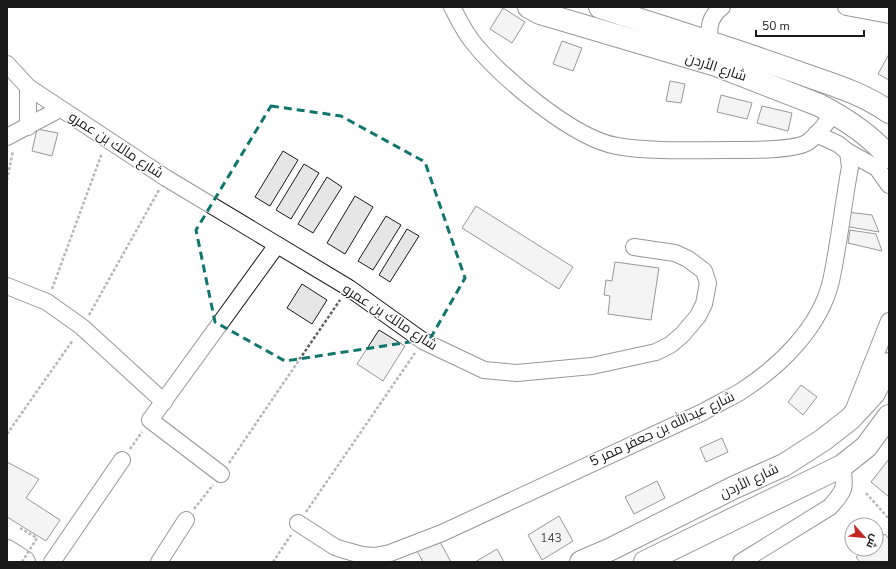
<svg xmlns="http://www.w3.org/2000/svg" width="896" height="569" font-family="'Nunito Sans',Cairo,sans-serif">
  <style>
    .building { fill: #e6e6e6; stroke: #1a1a1a }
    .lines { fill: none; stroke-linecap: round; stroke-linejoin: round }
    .minor-casing { stroke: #1a1a1a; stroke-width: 18 }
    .highway-casing { stroke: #1a1a1a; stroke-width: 24 }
    .path { stroke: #5f5f5f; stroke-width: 2.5; stroke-dasharray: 3 2; stroke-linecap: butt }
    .minor { stroke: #fff; stroke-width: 16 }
    .highway { stroke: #fff; stroke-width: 22 }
    .path-bridge { stroke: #5f5f5f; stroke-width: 2.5; stroke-dasharray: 3 2; stroke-linecap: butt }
    .marked { fill: none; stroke: #0f766e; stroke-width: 3; stroke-dasharray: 8 5; stroke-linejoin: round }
    .labels { text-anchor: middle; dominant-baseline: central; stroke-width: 3; stroke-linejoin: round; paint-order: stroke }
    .number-label { font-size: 12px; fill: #4d4d4d }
    .street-label { font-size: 14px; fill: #1a1a1a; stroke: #fff }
  </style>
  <rect width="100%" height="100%" fill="#fff"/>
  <g class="building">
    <path d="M503,8L525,22L512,43L490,29Z"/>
    <path d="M562,41L582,48L573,71L553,64Z"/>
    <path d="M889,54V80L878,74Z"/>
    <path d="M670,81L685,84L681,103L666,101Z"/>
    <path d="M721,95L752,103L747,119L717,112Z"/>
    <path d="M762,106L792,113L788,131L757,123Z"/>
    <path d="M37,129L58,133L52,156L32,151Z"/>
    <path d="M283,151L298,160L270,206L255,197Z"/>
    <path d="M304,164L319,173L291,219L276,210Z"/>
    <path d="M327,177L342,187L313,233L298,224Z"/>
    <path d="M355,196L373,207L345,254L327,243Z"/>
    <path d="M476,206L573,267L559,289L462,228Z"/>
    <path d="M847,212L872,215L879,232L844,226Z"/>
    <path d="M386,216L401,225L373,270L358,261Z"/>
    <path d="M407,229L419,236L390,282L379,275Z"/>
    <path d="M850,230L876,234L882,251L848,243Z"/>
    <path d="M615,262L659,268L651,320L608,314L610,296L604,295L606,280L612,281Z"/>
    <path d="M302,284L327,300L312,324L287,308Z"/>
    <path d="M379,330L405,346L383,381L357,364Z"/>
    <path d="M801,385L817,397L803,415L788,402Z"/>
    <path d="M722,438L728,452L706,462L700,448Z"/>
    <path d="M889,459V497L871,482Z"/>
    <path d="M7,462L39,479L26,498L60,520L46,541L7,517Z"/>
    <path d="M657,481L665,498L634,514L625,497Z"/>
    <path d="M559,516L573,541L542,560L528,535Z"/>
    <path d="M885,534L889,539V562H860L856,557L866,549H876V541Z"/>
    <path d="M439,540L451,562H423L417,551Z"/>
    <path d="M497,549L504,562H475Z"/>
  </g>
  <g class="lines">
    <defs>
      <g id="minor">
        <path d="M452,7C458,18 464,31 472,41C499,76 574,139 617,146C651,152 693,150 727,150C743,150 795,151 808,142C818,135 826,123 834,113"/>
        <path d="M846,7L889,15"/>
        <path d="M709,42C709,27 709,17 722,7"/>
        <path d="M7,64L28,87L166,178L349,288L423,341L484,370L517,373L592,366L656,352L670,345L682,335L698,316L704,304L708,283L704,271L688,259L675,253L634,247"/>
        <path d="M28,87V127"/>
        <path d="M7,137L60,109"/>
        <path d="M848,152L877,168L889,185"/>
        <path d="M7,286L47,302L82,327L164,402"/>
        <path d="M854,409L889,321"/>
        <path d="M221,474L150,420L277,245"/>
        <path d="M298,523L335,547L344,550L362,555L375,556L390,553L442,533L703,412C715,405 728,399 740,392C779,367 820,328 831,281C839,244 843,205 850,167L848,152L838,144L816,134"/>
        <path d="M52,562L122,460"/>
        <path d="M159,562L186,520"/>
        <path d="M741,562L830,507C845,490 846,488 842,466"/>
      </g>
      <g id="highway">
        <path d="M529,7L540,13L716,65L819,105C844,118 871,136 889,157"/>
        <path d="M600,7C665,28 730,48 794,71C827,83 861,92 889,112"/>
        <path d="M7,551L24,562"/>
        <path d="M581,562L611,549L735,487L784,465L823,440L850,419L874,393L889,364"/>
        <path d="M645,562L842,466L866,447L889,416"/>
      </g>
    </defs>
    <use href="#minor" class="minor-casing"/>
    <use href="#highway" class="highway-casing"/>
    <g class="path">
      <path d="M7,180L13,151"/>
      <path d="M52,289L102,153"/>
      <path d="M89,315L159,190"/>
      <path d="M7,434L73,340"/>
      <path d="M130,449L142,432"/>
      <path d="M229,463L340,300"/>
      <path d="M866,493L889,519"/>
      <path d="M194,509L213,485"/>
      <path d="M306,512L415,353"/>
      <path d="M20,528L37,538"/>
      <path d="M273,562L291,535"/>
    </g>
    <use href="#minor" class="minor"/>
    <use href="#highway" class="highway"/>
    <path class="path-bridge" d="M22,562L37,538"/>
  </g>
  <path d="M0 0H896V569H0ZM271,106L341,116L425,162L465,278L430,339L285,361L215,322L196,230Z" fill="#fff" fill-opacity=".55" fill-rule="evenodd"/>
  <path class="marked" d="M271,106L341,116L425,162L465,278L430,339L285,361L215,322L196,230Z"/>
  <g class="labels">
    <g class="number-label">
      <text x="551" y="538">143</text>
    </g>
    <g class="street-label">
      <text transform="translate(716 67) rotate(18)">شارع الأردن</text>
      <text transform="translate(116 145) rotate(33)">شارع مالك بن عمرو</text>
      <text transform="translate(390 317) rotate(33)">شارع مالك بن عمرو</text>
      <text transform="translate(662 429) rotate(-25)">شارع عبدالله بن جعفر ممر 5</text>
      <text transform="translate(749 481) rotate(-25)">شارع الأردن</text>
    </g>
  </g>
  <rect width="896" height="569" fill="none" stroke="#1a1a1a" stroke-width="16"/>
  <g transform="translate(864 537) rotate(117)"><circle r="19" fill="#ffffff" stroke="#a3a3a3"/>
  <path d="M0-3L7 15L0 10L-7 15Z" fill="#c62828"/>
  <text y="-6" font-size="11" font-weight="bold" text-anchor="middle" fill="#1a1a1a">ش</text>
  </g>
  <path d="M756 30v6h108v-6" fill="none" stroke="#1a1a1a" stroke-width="2"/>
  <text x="762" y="30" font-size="12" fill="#1a1a1a" stroke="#ffffff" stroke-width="3" paint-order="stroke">50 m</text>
</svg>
